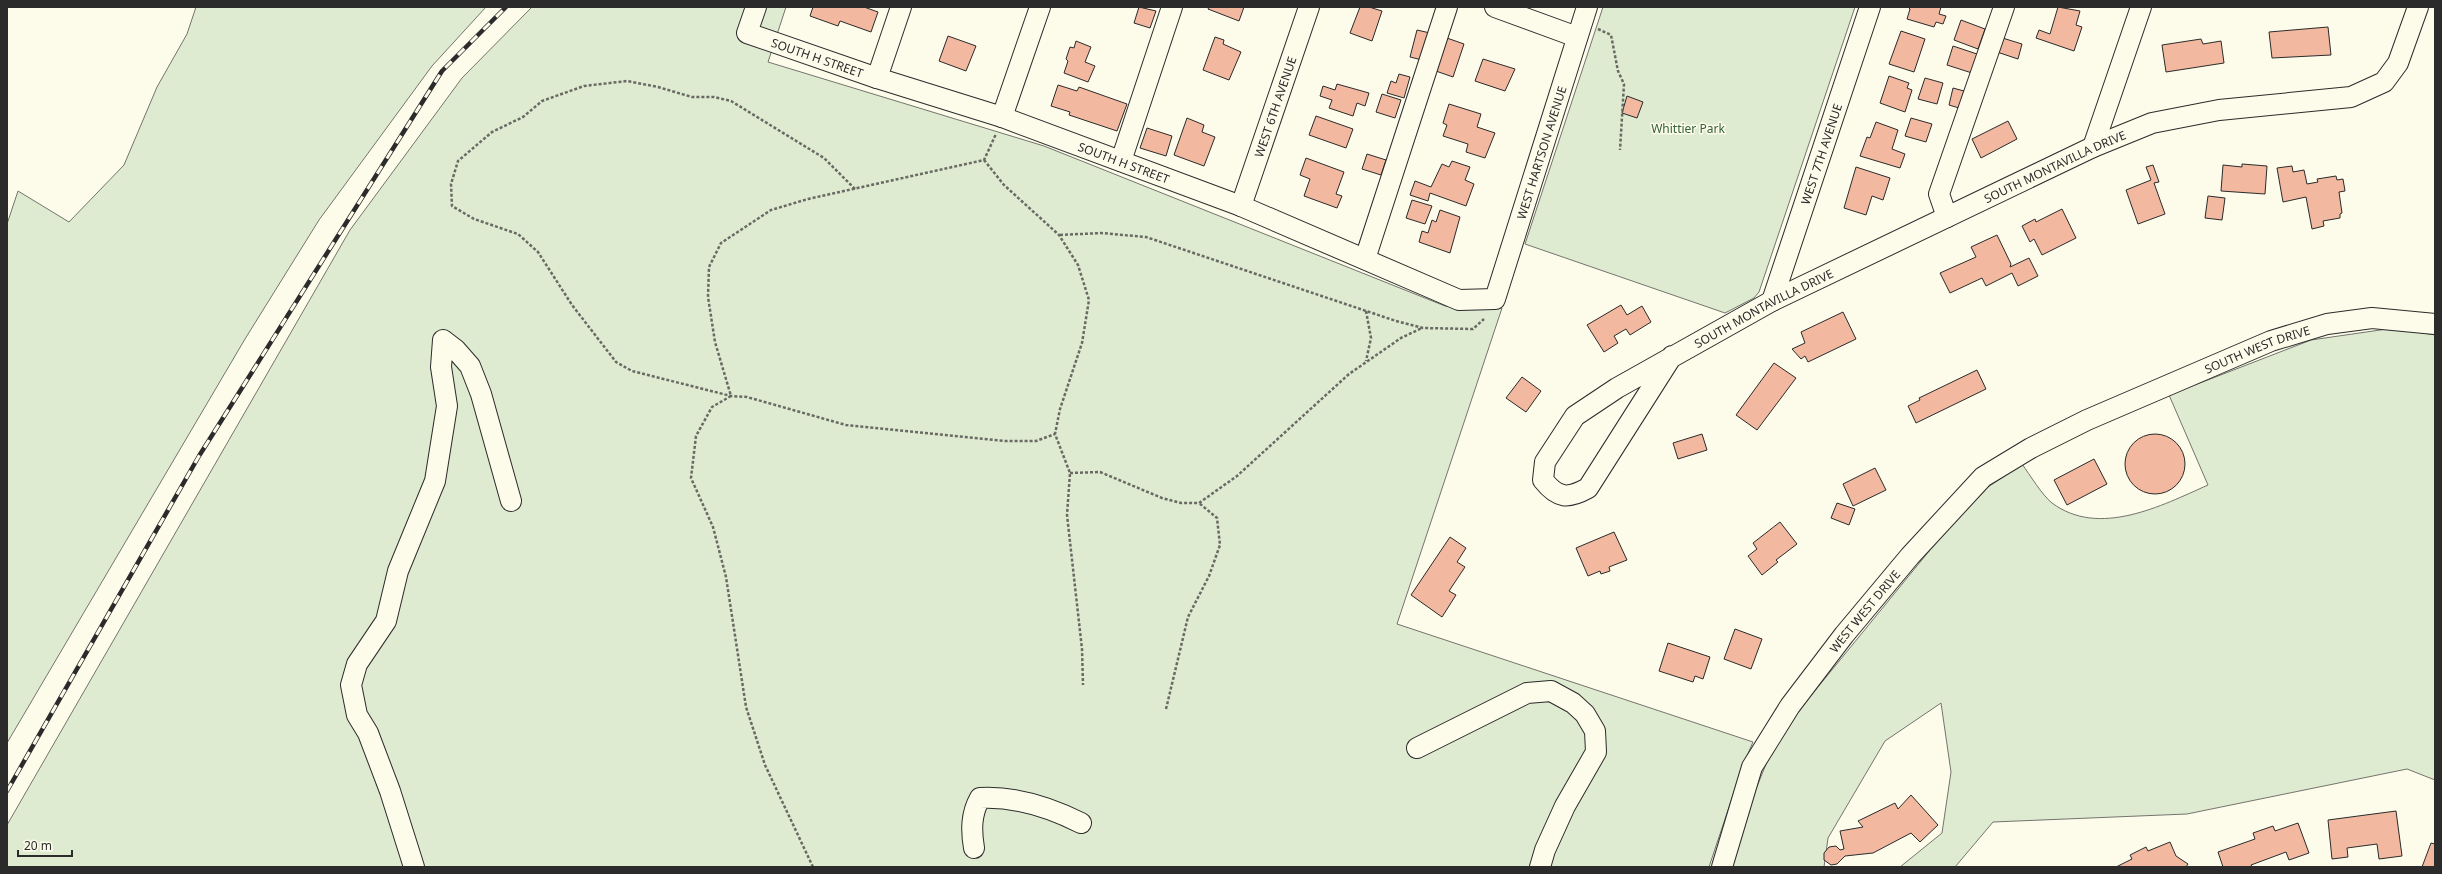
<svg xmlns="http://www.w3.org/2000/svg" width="2442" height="874" font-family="'Noto Sans',sans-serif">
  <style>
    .green { fill: #deebd1; stroke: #74746e }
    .building { fill: #f2b8a0; stroke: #2b2b2b }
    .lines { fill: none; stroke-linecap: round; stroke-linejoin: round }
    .minor-casing { stroke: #2b2b2b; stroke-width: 22 }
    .path { stroke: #6a6964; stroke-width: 2.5; stroke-dasharray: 3 2; stroke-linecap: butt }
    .minor { stroke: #fdfbea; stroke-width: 20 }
    .rail-casing { stroke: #2b2b2b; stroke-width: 4.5 }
    .rail { stroke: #fdfbea; stroke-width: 3; stroke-dasharray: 9; stroke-linecap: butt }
    .labels { text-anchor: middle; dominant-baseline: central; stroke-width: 3; stroke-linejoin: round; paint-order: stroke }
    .street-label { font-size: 12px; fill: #2b2b2b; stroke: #fdfbea }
    .park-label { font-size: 12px; fill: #34623c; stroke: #fdfbea }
  </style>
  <rect width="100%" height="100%" fill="#fdfbea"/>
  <g class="green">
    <path d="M196,7H486L432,66L319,220L245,339L7,743V224L18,191L69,222L124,165L157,87L187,34Z"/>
    <path d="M532,7H786L768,62L1044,146L1445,306L1502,308L1397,624L1753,742L1743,765L1709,867H7V825L350,230L462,78Z"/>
    <path d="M1603,7H1855L1759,292L1754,298L1725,313L1525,244Z"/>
    <path d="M2394,328L2435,335V780L2407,769L2187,814L1993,822L1955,867H1900L1942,833L1951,772L1941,703L1885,741L1828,838L1824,867H1732L1741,826L1777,737L1939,539L1988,487L2022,464C2030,475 2042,495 2052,503C2099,538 2161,506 2208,485L2169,395L2311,340Z"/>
  </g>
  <g class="building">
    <path d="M813,7H864L878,12L871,32L840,21L838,26L810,16Z"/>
    <path d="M1139,7L1156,11L1150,28L1134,23Z"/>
    <path d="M1209,7H1244L1239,21L1208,9Z"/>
    <path d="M1360,7H1369L1382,11L1372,41L1350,33Z"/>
    <path d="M1908,7H1941L1939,14L1946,16L1943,24L1936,22L1934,27L1907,19L1910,9Z"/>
    <path d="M2058,7L2080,11L2076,25L2082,27L2074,51L2036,38L2039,30L2050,34Z"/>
    <path d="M1961,20L1985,29L1978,49L1954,40Z"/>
    <path d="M2328,27L2331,55L2272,58L2269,32Z"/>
    <path d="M1417,30L1430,33L1422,60L1410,57Z"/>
    <path d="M1901,31L1925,39L1914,72L1889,64Z"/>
    <path d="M948,36L976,46L966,71L939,61Z"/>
    <path d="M1996,36L2022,44L2018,59L1991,50Z"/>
    <path d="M1215,37L1224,40L1223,44L1241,52L1229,80L1203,70Z"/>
    <path d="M1444,37L1464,44L1453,77L1433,70Z"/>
    <path d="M2201,39L2203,44L2221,41L2224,63L2166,72L2162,45Z"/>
    <path d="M1076,41L1091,47L1085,62L1095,66L1088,82L1064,73L1068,61L1066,59L1070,47L1074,48Z"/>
    <path d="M1953,46L1977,54L1972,73L1947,65Z"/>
    <path d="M1483,59L1515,69L1505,91L1475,81Z"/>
    <path d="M1399,74L1410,77L1404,98L1387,93L1391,81L1396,83Z"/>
    <path d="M1889,76L1909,83L1907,88L1912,90L1905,112L1880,103Z"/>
    <path d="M1925,78L1943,83L1937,104L1918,99Z"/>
    <path d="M1337,84L1369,93L1365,106L1357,103L1353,116L1329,108L1332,100L1320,96L1323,86L1335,90Z"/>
    <path d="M1058,85L1077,91L1079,87L1127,104L1117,131L1069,115L1070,112L1051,106Z"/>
    <path d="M1953,88L1964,91L1959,108L1949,105Z"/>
    <path d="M1382,94L1401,100L1395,118L1376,112Z"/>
    <path d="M1627,96L1643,102L1637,118L1622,113Z"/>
    <path d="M1449,104L1481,114L1477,127L1495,133L1485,158L1466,152L1468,144L1443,136L1447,125L1443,123Z"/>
    <path d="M1316,116L1353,129L1346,148L1309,135Z"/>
    <path d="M1187,118L1204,125L1202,132L1215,137L1204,166L1174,155Z"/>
    <path d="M1911,118L1932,124L1926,142L1905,136Z"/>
    <path d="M2008,121L2017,139L1981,158L1972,139Z"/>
    <path d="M1876,122L1898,130L1892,149L1905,154L1900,168L1860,156L1867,137L1870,138Z"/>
    <path d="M1147,128L1172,136L1166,156L1140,148Z"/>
    <path d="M1367,154L1386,160L1381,175L1362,169Z"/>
    <path d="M1306,158L1344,172L1336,194L1342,196L1337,208L1304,196L1310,179L1300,175Z"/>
    <path d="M1452,161L1470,167L1465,180L1474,184L1466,206L1430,193L1428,201L1410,195L1415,181L1431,187L1442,164L1449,167Z"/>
    <path d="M2242,164L2267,166L2265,194L2221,191L2223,165L2242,167Z"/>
    <path d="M2153,165L2159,182L2154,183L2165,214L2138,224L2126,190L2151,180L2146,167Z"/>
    <path d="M2292,166L2293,172L2304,170L2307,184L2318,182L2317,179L2336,176L2337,180L2343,179L2345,191L2339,192L2342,213L2340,214V218L2323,221L2324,226L2312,229L2306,197L2283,202L2277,168Z"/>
    <path d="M1856,167L1890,178L1883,200L1872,196L1866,215L1844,208Z"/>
    <path d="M2208,196L2225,198L2222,220L2205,218Z"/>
    <path d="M1412,200L1432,206L1425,224L1406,218Z"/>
    <path d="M2062,209L2076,238L2042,255L2034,239L2030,242L2022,226L2035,219L2036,222Z"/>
    <path d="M1440,210L1460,217L1450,253L1419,242L1422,231L1428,233L1432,220L1436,222Z"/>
    <path d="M1997,235L2011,264L2010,267L2029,258L2038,276L2018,286L2012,273L1986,286L1982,278L1950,293L1940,273L1976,257L1971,247Z"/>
    <path d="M1621,305L1627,315L1642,306L1651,322L1630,335L1626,329L1614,336L1618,343L1604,352L1587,325Z"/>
    <path d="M1843,312L1856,339L1808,362L1805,356L1801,359L1792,349L1805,343L1801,332Z"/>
    <path d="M1774,363L1796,378L1757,430L1736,415Z"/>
    <path d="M1977,370L1986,389L1916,423L1908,406L1920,400L1919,398Z"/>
    <path d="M1522,377L1541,391L1526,412L1506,398Z"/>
    <circle cx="2155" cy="464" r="30"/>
    <path d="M1702,434L1707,450L1678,459L1673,443Z"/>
    <path d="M2094,459L2107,484L2067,505L2054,480Z"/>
    <path d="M1875,468L1886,490L1853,506L1843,484Z"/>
    <path d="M1837,503L1855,509L1849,525L1831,518Z"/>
    <path d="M1780,522L1797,544L1776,560L1778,562L1762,575L1748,556L1757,549L1753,543Z"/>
    <path d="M1614,532L1627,560L1609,567L1610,571L1601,574L1600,571L1588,576L1576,548Z"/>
    <path d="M1450,537L1466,548L1457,562L1465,567L1449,591L1456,595L1442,617L1411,595Z"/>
    <path d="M1735,629L1762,639L1751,669L1724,659Z"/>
    <path d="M1668,643L1710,657L1703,679L1695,676L1693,682L1659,671Z"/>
    <path d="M1911,795L1938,825L1920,842L1911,833L1873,853L1845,856L1837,864L1831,865L1824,860V853L1829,847L1836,846L1840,850L1844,849L1840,831L1863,827L1858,821L1895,803L1898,809Z"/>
    <path d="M2396,811L2402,856L2379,859L2377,844L2347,848L2348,857L2332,859L2328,820Z"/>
    <path d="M2298,823L2309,853L2289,860L2286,852L2251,865L2252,867H2223L2218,852L2255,839L2253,833L2273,826L2275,831Z"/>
    <path d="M2170,842L2176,856L2188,864L2186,867H2116L2132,859L2130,855L2146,847L2148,851Z"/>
    <path d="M2431,843L2435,844V867H2422Z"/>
  </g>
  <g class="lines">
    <defs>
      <g id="minor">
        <path id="s1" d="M756,7L747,33L877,78L1002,117L1241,206L1459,300L1495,299L1587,7"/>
        <path d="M1495,7L1577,37"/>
        <path d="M877,78L901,7"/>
        <path d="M1002,117L1040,7"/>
        <path d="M2093,147L2141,7"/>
        <path d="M1121,161L1172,7"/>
        <path id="s2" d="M1241,206L1309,7"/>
        <path d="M1947,217L1939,194L2004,7"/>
        <path d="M1365,259L1447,7"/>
        <path id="s3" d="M1772,301L1870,7"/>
        <path id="s4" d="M1672,356L1588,488C1568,499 1558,499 1543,480L1545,462L1575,416L1617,388L1772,301L2093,147L2152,123L2219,110L2351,97L2384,82L2398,63L2418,7"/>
        <path d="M1417,748L1527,693L1551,691L1573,703L1585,714L1595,731L1596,752L1565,806L1545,850L1540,867"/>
        <path d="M974,848C971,830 971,814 980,798C1016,796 1049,807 1081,823"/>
        <path d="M414,867L390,791L368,733L357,715L351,685L357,664L386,621L398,571L435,481L447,406L441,367L443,340L456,350L470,366L481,394L511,501"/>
        <path id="s5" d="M1722,867L1752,767L1790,706L1844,635L1910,556L1983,477L2031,448L2087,420L2271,341L2327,324L2372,318L2435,324"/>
      </g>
    </defs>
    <use href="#minor" class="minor-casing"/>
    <g class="path">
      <path d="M1598,29L1611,35L1618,71L1624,84L1620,150"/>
      <path d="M984,160L1004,185L1059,235L1078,265L1089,300L1082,343L1060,409L1055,434L1070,473L1067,515L1082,649L1083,685"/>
      <path d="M855,189L824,158L731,101L714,97H692L658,87L627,81L584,86L542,101L523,117L492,132L458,161L451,184L452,206L474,219L518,234L538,252L572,305L616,362L632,371L731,396L747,397L846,425L1004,441H1036L1055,434"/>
      <path d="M1060,235L1101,233L1146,237L1396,321L1423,328L1473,329L1484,319"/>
      <path d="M1366,311L1371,338L1366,361"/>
      <path d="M1070,473L1100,472L1162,498L1181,503H1199L1237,476L1349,374L1401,338L1422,328"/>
      <path d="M1166,709L1188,617L1209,576L1220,545L1217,518L1199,503"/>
      <path d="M813,867L765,765L746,707L726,577L713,527L691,478L696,436L712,407L731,396L715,342L708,297L709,267L721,243L771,210L808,199L984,160L996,134"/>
    </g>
    <use href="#minor" class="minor"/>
    <defs>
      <path id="rail" d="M7,791L199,456L442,71L506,7"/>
    </defs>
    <use href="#rail" class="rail-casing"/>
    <use href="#rail" class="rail"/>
  </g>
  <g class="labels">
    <g class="street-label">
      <text stroke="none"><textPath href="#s1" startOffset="102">SOUTH H STREET</textPath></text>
      <text stroke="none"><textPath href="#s2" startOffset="105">WEST 6TH AVENUE</textPath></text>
      <text stroke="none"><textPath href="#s1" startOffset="978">WEST HARTSON AVENUE</textPath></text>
      <text stroke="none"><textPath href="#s3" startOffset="155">WEST 7TH AVENUE</textPath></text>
      <text stroke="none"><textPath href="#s1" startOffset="426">SOUTH H STREET</textPath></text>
      <text stroke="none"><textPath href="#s4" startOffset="823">SOUTH MONTAVILLA DRIVE</textPath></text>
      <text stroke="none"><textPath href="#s4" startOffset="499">SOUTH MONTAVILLA DRIVE</textPath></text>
      <text stroke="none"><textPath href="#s5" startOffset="779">SOUTH WEST DRIVE</textPath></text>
      <text stroke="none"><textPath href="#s5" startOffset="297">WEST WEST DRIVE</textPath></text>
    </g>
    <g class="park-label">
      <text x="1688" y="128">Whittier Park</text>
    </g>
  </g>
  <rect width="2442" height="874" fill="none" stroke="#2b2b2b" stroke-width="16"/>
  <path d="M18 850v6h54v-6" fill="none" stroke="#2b2b2b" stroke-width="2"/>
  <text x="24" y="850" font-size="12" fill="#2b2b2b" stroke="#fdfbea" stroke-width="3" paint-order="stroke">20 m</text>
</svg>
